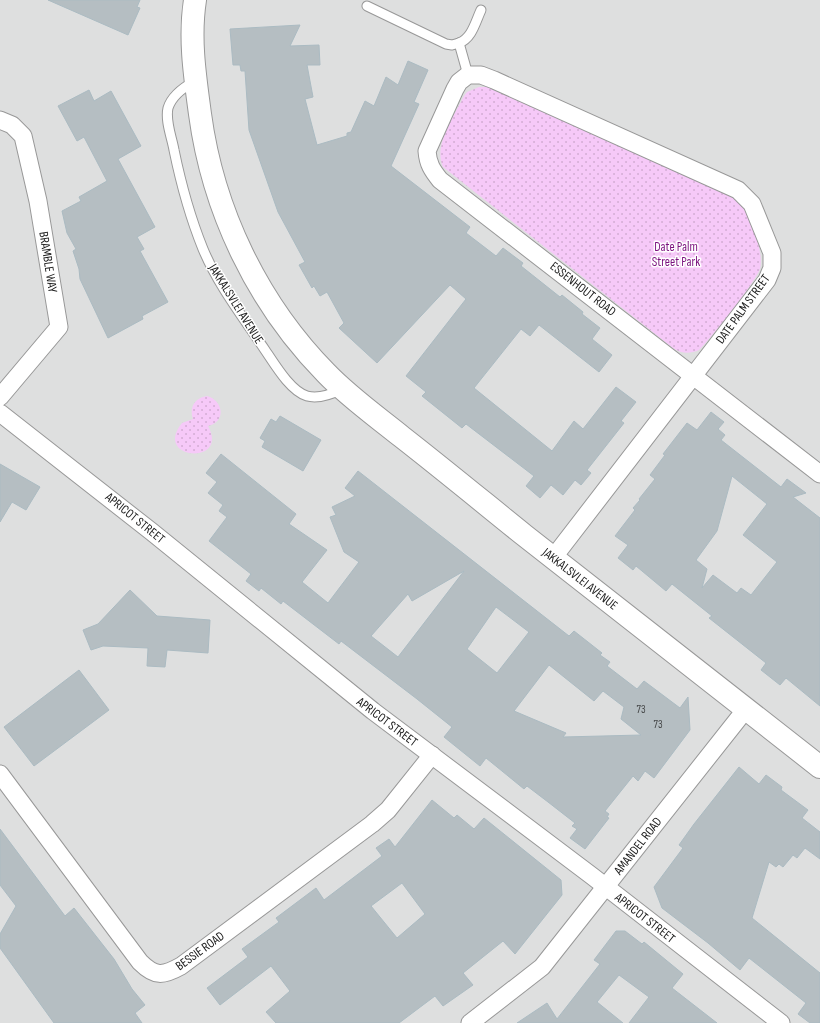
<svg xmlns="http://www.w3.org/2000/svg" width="820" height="1023" font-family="'Sofia Sans Condensed',sans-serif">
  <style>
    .residential { fill: #dedfdf }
    .park { fill: url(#park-dots) }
    .building { fill: #b5bec2; stroke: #abbbc2; fill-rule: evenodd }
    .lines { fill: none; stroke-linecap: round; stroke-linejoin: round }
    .service-casing { stroke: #989898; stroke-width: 11 }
    .minor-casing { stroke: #989898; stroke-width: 19 }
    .tertiary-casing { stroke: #989898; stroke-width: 24 }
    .service { stroke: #fff; stroke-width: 9 }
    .minor { stroke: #fff; stroke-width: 17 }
    .tertiary { stroke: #fff; stroke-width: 22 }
    .labels { text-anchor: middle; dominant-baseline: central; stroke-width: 3; stroke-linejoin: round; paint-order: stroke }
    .number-label { font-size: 11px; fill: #464849 }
    .park-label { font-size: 13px; fill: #7b117e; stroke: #fff }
    .street-label { font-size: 13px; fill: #212121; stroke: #fff }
  </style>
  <defs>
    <pattern id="park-dots" width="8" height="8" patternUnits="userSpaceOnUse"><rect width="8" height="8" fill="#f6c9f8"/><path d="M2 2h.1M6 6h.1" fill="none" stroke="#d3acd4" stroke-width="1.8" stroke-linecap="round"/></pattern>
  </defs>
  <rect width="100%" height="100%" fill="#e9ecf1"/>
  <rect class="residential" x="0" y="0" width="820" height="1023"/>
  <g class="park">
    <path d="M479,87H487L726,194C731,197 737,200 741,205C752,218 764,252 760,269C756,281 710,340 699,350C690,354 682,354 673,348L443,167C433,146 454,116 464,96L467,92Z"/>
    <path d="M207,396C223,400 227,422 208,426C230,466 152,460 182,423L193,419C189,407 195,398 207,396Z"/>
  </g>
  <g class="building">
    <path d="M48,0H140L137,7L140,8L128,35Z"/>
    <path d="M300,25L290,46L319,45L320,65H307L313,97L305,99L317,145L347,136V133L351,132L365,101L374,106L386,77L398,85L408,61L428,70L414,102L419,104L391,166L470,227L466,233L496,256L503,248L523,263L521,266L560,297L562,295L583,312L582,314L600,328L592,339L612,355L599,372L539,325L530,336L521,329L474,388L552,451L574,421L583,429L616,387L636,402L621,421L624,423L587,470L591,473L581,485L575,480L563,495L551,485L540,498L526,486L534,476L466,424L462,428L422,396L426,392L406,376L466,299L450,285L377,363L339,328L344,323L327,292L320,296L314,286L312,288L299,265L305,262L278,212L249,130L245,71H241L240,65H233L230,29Z"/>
    <path d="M89,90L94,101L111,91L141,146L118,159L155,227L137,237L144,249L140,251L168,302L142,316L143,319L108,338L80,279L79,269L73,251L76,249L67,233L62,211L81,201L79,197L107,181L84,137L77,141L58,106Z"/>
    <path d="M711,412L724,422L718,429L725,435L721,440L781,487L787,479L806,493L793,497L820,518V706L786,678L780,685L761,670L766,663L709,618L712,616L672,584L666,591L636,566L633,570L618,558L628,545L615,536L635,510L633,508L640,500L639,499L655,479L650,475L665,455L663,454L687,423L697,430ZM732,476L767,504L743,535L777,562L751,595L741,588L737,593L713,575L702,588L707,569L696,560L717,531Z"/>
    <path d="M280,416L321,440L303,471L262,447L265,441L260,438L271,419L276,422Z"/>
    <path d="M221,454L296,514L289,524L327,550L302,582L328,603L359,562L344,552L330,517L336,515L332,507L355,496L345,488L358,471L569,636L574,631L602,653L600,655L610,662L607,666L637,689L644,681L680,708L688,697L690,730L654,778L645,771L638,781L633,776L605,811L609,814L607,817L609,818L585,849L570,838L577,829L572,826L575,823L548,802L527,786L524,789L486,758L480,766L444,737L452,727L417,699L341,641L339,644L283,601L281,604L261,588L259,591L246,581L251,574L209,541L227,517L219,511L223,505L208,493L217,482L206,473ZM464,571L398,657L371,636L408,594L412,601ZM496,607L529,632L497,673L467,649ZM549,665L594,701L603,691L624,707L621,719L641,735L563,737L566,733L514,711Z"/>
    <path d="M0,464L40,487L26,510L12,502L0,522Z"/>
    <path d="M130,590L157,616L210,620L208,653L167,650L165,667L147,666L148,648L103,646L91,650L83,630L98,624Z"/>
    <path d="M79,670L109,710L34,766L4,727Z"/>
    <path d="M739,767L759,784L766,775L782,787L781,790L808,810L802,818L820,832V859L805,848L797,858L793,855L783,867L779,864L776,867L769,862L752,918L820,973V1023H810L798,1014L806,1003L749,958L740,970L708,943L662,908L654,887L683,848L679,845L694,824Z"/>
    <path d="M432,800L454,818L457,815L474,829L484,818L561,880L562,895L515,954L503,941L463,973L473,985L443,1006L435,996L399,1023H276L266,1012L290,991L271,966L220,1005L207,988L248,957L242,949L279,922L276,918L316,888L324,900L382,856L376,848L389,839L395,847ZM402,883L425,914L397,938L371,906Z"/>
    <path d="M0,829L65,916L74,908L114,959L132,989L145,1005L135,1013L142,1023H54L0,948V934L16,906L0,885Z"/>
    <path d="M616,931H625L642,944L644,942L683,974L672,988L717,1023H629L649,997L619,975L597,1002L623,1023H517L547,1003L557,1019L600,964L594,960Z"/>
  </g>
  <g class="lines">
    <defs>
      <g id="service">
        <path d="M367,6L446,44L452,45L459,43L468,75"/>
        <path d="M459,43C472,38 475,23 481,10"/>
        <path d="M195,81C184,87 172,95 168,108C165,121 172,138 174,150C181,184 190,217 203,249C218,285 243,317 265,350C274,363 290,391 307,396C318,399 332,394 342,389"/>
      </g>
      <g id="minor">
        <path d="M0,120L12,125L23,136L38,201L59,327L0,397"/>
        <path d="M0,413L152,532L373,711L592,876L781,1023"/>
        <path d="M553,558L767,280L772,268V253L752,204L738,190L494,80L481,75H468L459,82L455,89L427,151C428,164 432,170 440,180L820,474"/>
        <path d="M0,774L140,962C155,977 163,976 181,966L372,824L388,810L432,755"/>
        <path d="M470,1023L542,967L746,709"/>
      </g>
      <path id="tertiary" d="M195,0C189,38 195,77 200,114C213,211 258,304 326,373C349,397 376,416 402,437C443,469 483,502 524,535C622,613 721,690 820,767"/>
    </defs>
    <use href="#service" class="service-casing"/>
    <use href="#minor" class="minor-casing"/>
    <use href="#tertiary" class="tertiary-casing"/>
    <use href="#service" class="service"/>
    <use href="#minor" class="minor"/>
    <use href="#tertiary" class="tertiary"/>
  </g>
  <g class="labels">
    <g class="number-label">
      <text x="641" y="709">73</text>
      <text x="658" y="724">73</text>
    </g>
    <g class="park-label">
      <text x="676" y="247">Date Palm<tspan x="676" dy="15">Street Park</tspan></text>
    </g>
    <g class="street-label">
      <text transform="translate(48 262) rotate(81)">BRAMBLE WAY</text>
      <text transform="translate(583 289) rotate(38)">ESSENHOUT ROAD</text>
      <text transform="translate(236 304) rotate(58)">JAKKALSVLEI AVENUE</text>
      <text transform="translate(743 309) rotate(-54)">DATE PALM STREET</text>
      <text transform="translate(135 518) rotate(39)">APRICOT STREET</text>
      <text transform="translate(580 579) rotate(38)">JAKKALSVLEI AVENUE</text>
      <text transform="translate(387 722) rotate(37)">APRICOT STREET</text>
      <text transform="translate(638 846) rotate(-52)">AMANDEL ROAD</text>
      <text transform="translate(645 918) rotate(38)">APRICOT STREET</text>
      <text transform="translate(200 951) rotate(-36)">BESSIE ROAD</text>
    </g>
  </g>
</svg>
